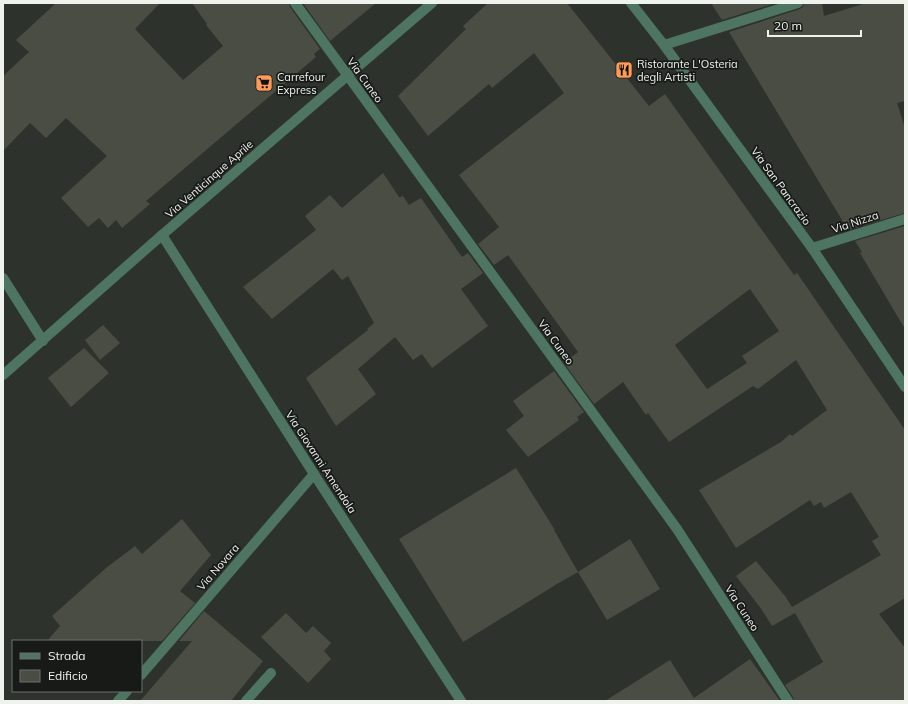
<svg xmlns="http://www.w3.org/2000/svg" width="908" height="704" font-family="Mulish,sans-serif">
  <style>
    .building { fill: #494d44; fill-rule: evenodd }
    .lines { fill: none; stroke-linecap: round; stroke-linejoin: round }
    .minor { stroke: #4e7561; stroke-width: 10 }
    .labels { text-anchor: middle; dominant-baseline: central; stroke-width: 3.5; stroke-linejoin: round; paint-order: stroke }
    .poi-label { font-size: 11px; fill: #eff3ee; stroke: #171a17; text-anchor: start }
    .street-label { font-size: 11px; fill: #eff3ee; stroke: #171a17 }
  </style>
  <rect width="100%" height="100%" fill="#2d332c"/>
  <g class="building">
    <path d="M56,3H160L135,29L183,80L223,46L206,25L207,24L192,3H289L290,7L320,49L314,54L316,57L146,201L150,204L122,228L116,220L108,228L99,218L88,227L61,198L107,156L66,118L46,138L30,123L3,151V76L29,52L16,40Z"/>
    <path d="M303,3H376L330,41Z"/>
    <path d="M488,3H567L649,106L665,94L794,275L797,273L905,430V598L879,614L905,648V701H794L793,697L785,685L823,662L795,613L772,626L762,610L736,576L756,561L785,596L792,607L881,555L872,541L879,537L851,492L824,508L821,502L814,506L810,500L736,548L699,490L781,442L790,434L792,436L827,410L796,360L758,389L753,386L669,442L648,413L646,415L623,382L594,404L564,363L578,352L508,255L494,265L478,244L499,227L459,175L564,93L534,53L492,88L489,84L428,136L398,96L466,29L463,26ZM750,289L779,331L742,356L747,363L707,389L675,345Z"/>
    <path d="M711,3H776L722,20Z"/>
    <path d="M804,3H822L824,16L866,3H905V101L897,103L905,128V213L848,230L729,32L800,9L803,7Z"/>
    <path d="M383,173L399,197L403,196L409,205L421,198L462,257L468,253L483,273L461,289L488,326L432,368L422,354L413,360L395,337L358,369L376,394L336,426L306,378L368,330L367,329L374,323L348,276L342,280L333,269L272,319L243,287L316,230L305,216L330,195L342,208Z"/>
    <path d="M905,226V329L860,253L862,252L855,241Z"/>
    <path d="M103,325L120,343L100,360L85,340Z"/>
    <path d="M84,348L109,373L71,407L48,378Z"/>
    <path d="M554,371L584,412L577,417L579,420L528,457L506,430L524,416L513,401Z"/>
    <path d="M516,468L555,530H554L578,572L557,584L463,642L399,539Z"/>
    <path d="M182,519L211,555L180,591L195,603L162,641H47L60,626L52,616L106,568L135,546L142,554Z"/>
    <path d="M630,539L660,589L607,620L578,572Z"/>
    <path d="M204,611L263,661L231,701H140L192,641H179Z"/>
    <path d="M286,613L306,633L313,626L331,643L324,651L331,659L308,683L261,637Z"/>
    <path d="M750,659L780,701H605L670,660L694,698Z"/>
  </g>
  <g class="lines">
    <g class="minor">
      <path d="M295,3L677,529L788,701"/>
      <path d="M631,3L664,45L812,248L905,387"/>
      <path d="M664,45L798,3"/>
      <path d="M162,235L314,474L461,701"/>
      <path d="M812,248L905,219"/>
      <path d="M3,278L43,341"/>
      <path d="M3,375L162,235L432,3"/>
      <path d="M141,675L314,474"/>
      <path d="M118,701L127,691"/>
      <path d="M246,701L271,673"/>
    </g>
  </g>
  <defs>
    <symbol id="restaurant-square" viewBox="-11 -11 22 22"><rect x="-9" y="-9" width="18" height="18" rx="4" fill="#fe9b59" stroke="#171a17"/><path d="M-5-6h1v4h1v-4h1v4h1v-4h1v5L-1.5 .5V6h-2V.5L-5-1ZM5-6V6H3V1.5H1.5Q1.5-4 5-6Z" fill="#111"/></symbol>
    <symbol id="supermarket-square" viewBox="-11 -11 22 22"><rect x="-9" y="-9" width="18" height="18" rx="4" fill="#fe9b59" stroke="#171a17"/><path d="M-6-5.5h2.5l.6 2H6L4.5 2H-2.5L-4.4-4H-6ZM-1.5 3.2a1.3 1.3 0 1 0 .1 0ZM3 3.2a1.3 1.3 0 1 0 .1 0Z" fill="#111"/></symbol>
  </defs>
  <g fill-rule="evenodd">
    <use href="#restaurant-square" x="614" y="60" width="20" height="20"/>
    <use href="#supermarket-square" x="254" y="73" width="20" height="20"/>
  </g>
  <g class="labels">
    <g class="poi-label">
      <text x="637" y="64">Ristorante L'Osteria<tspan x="637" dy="13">degli Artisti</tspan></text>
      <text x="277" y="77">Carrefour<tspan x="277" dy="13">Express</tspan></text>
    </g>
    <g class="street-label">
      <text transform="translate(365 80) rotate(54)">Via Cuneo</text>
      <text transform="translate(209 179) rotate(-41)">Via Venticinque Aprile</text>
      <text transform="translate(781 186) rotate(54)">Via San Pancrazio</text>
      <text transform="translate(855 222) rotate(-18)">Via Nizza</text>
      <text transform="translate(556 342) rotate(54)">Via Cuneo</text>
      <text transform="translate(321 462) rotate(57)">Via Giovanni Amendola</text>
      <text transform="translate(218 567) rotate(-49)">Via Novara</text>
      <text transform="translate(742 608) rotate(57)">Via Cuneo</text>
    </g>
  </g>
  <rect width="908" height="704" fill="none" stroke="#eff3ee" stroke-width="8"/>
  <rect x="12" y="640" width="130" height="52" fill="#171a17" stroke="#6d716d"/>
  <rect x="20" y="653" width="20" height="6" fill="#4e7561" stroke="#6d716d"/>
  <text x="48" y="660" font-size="12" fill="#eff3ee">Strada</text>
  <rect x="20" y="670" width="20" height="12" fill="#494d44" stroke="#6d716d"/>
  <text x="48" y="680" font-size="12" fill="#eff3ee">Edificio</text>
  <path d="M768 30v6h93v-6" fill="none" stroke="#eff3ee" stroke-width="2"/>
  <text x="774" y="30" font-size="12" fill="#eff3ee" stroke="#171a17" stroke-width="3" paint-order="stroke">20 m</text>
</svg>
